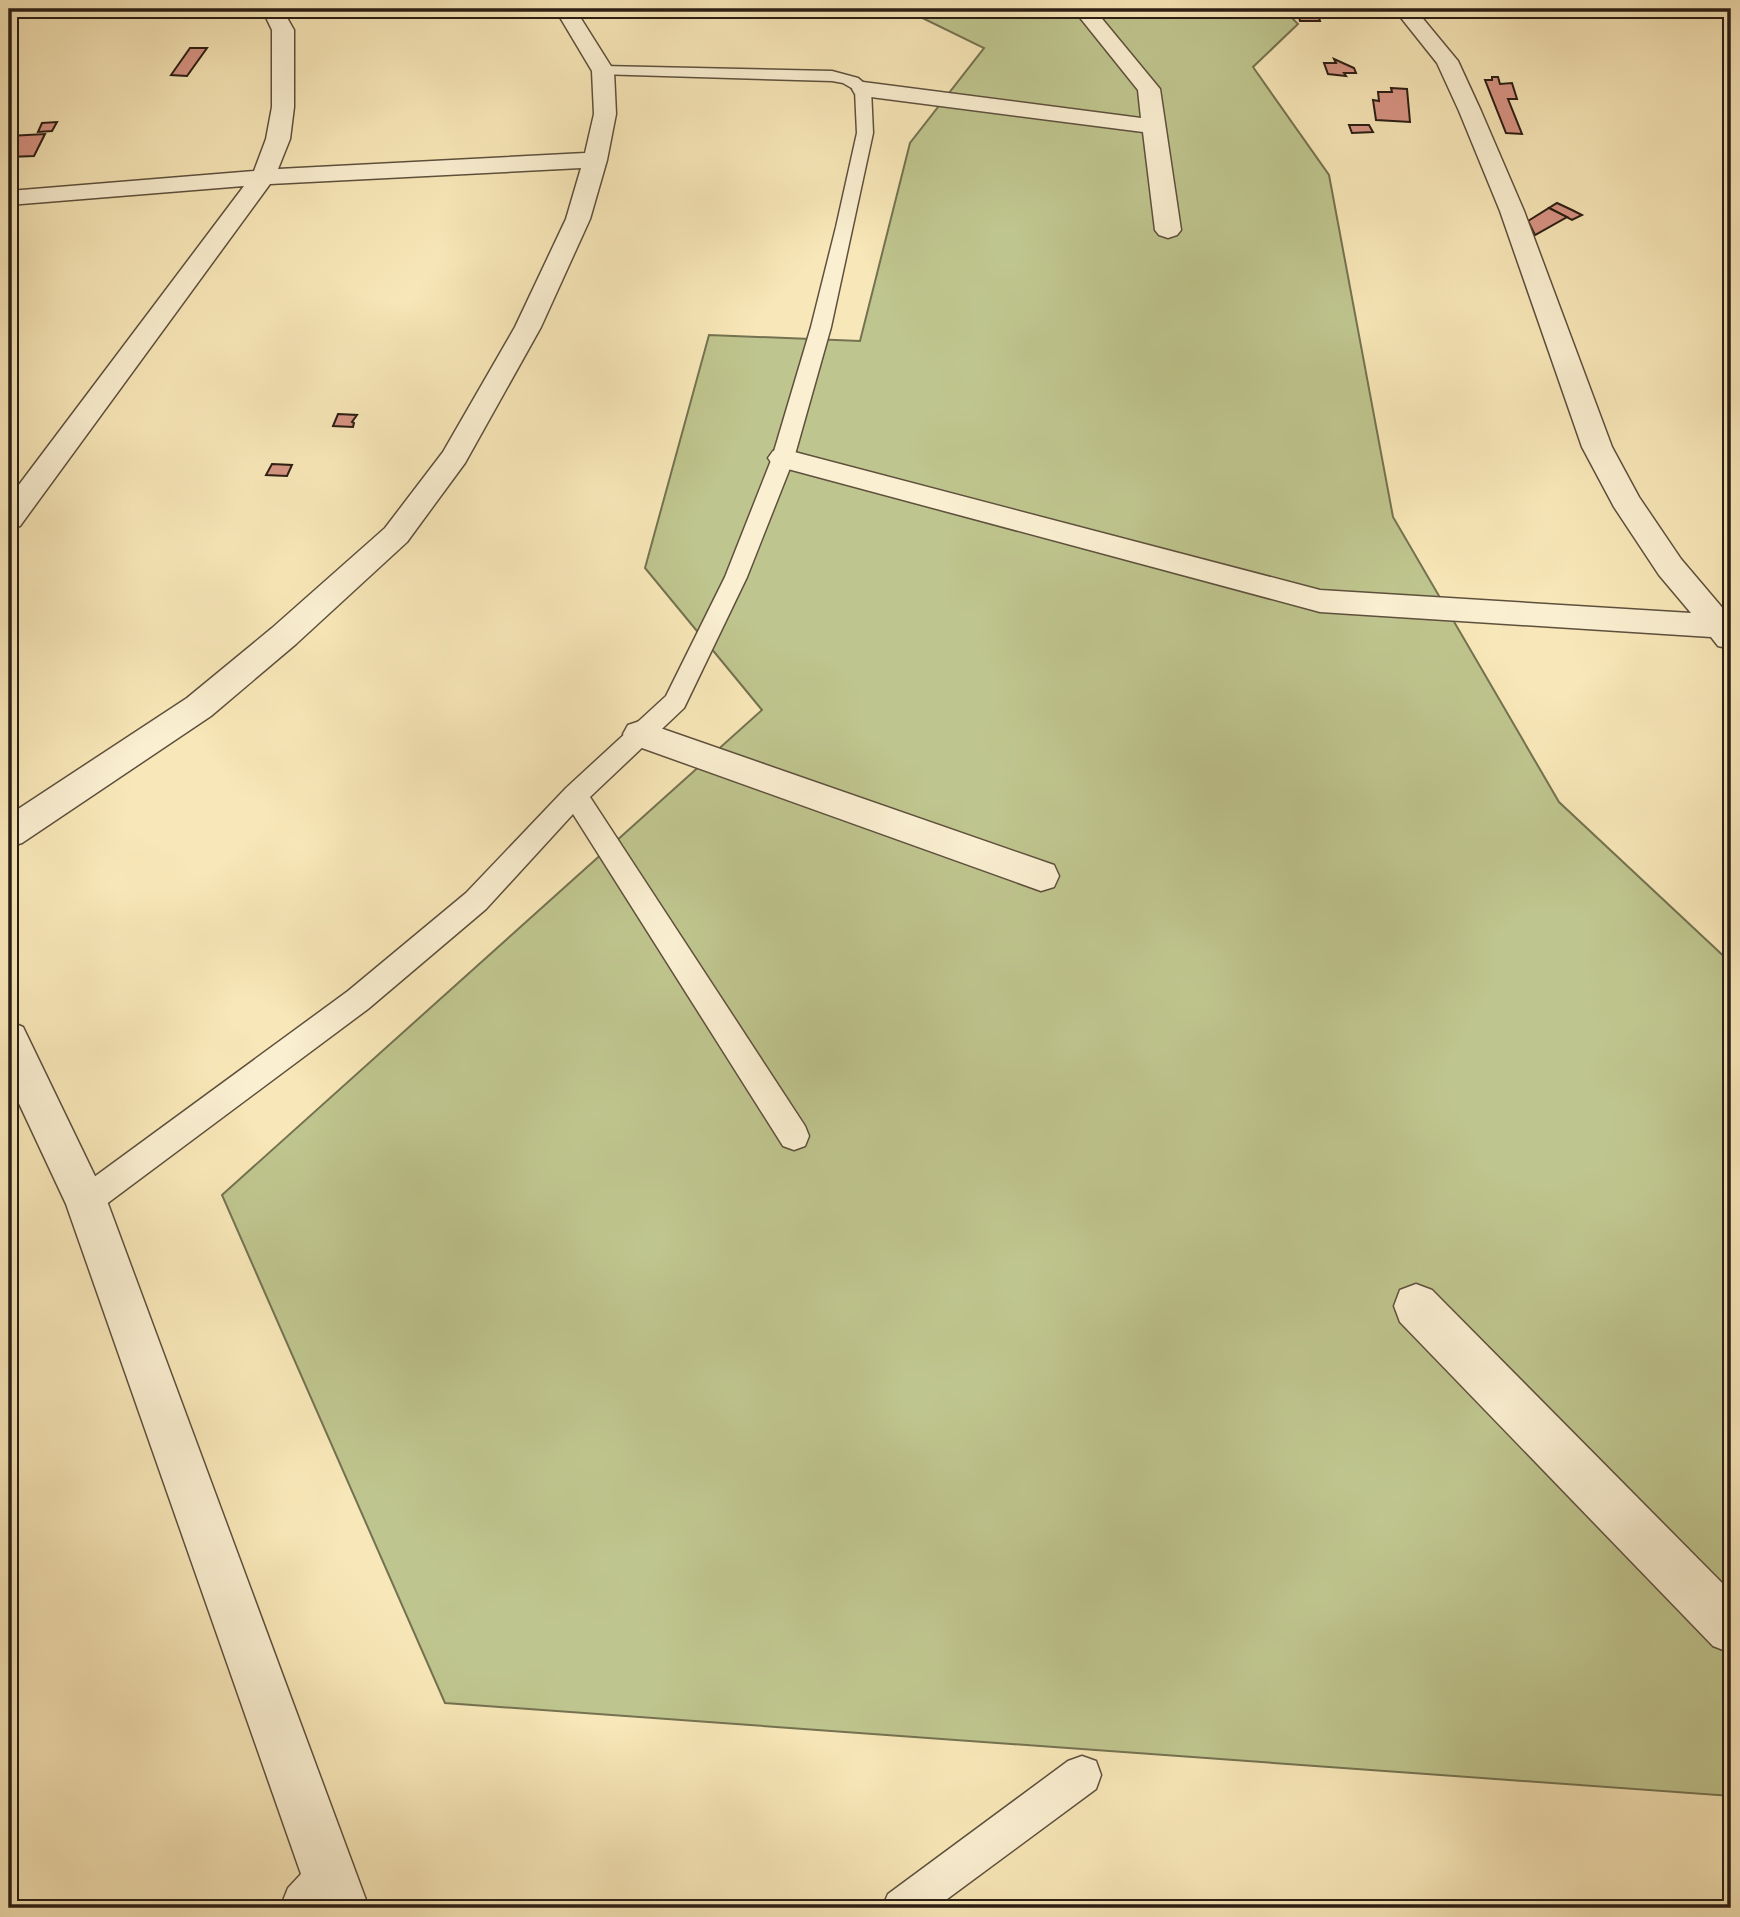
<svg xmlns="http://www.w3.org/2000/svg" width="1740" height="1917" font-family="'Gentium Book Plus',serif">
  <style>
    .green { fill: #bfc58e; stroke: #747251; stroke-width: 2 }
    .building { fill: #d89484; stroke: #2a1e14; stroke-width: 2 }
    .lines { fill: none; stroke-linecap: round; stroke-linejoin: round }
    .service-casing { stroke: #5e503d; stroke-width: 3 }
    .minor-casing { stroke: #5e503d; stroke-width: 3 }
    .service { fill: #faefd1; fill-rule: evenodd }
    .minor { fill: #faefd1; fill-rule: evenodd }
  </style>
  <rect width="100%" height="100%" fill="#f8e7b8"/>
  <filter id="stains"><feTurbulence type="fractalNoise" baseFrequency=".00286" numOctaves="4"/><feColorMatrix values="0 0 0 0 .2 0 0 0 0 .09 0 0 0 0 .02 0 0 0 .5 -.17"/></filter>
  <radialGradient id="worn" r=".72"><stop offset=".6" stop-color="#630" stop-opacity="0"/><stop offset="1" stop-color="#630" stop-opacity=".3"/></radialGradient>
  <path class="green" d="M904,9H1283L1298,24L1253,67L1329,175L1393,517L1559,802L1731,963V1796L445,1703L222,1195L762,710L645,568L709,335L860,341L910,143L984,48Z"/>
  <g class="building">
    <path d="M1297,9H1316L1320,21H1300Z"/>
    <path d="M190,48H207L187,76L171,75Z"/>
    <path d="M1334,59L1354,68L1356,73H1344L1346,76L1328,74L1324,63H1336Z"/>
    <path d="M1492,77H1498L1500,84L1512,83L1517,99H1508L1522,134L1506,133L1485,80H1492Z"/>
    <path d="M1391,88L1407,89L1410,122L1376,120L1373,100L1379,101L1378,92H1392Z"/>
    <path d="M57,122L52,131L38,132L42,123Z"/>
    <path d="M1349,125H1369L1373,132L1352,133Z"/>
    <path d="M45,134L34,156L9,157V136Z"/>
    <path d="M1557,203L1572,210L1582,215L1572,220L1549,208Z"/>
    <path d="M1549,208L1567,217L1535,235L1528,221Z"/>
    <path d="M338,414L357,415L352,422L354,423L353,427L333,426Z"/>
    <path d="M272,464L292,465L287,476L266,475Z"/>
  </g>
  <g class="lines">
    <defs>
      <g id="service">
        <path d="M603,66L832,71L858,78L871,89L873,133L831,327L794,458L747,577L684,708L590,797L805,1126L809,1136L805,1146L794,1150L783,1146L573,814L486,909L368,1009L97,1211L86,1216L75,1211L70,1201L75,1191L348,991L466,893L566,788L666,696L725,577L772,458L811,327L836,227L857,133L855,90L843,83L832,81L597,74L595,71Z"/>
        <path d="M1082,1756L1096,1761L1101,1775L1096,1789L935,1908H882L888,1894L1068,1761Z"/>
      </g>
      <g id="minor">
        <path d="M262,9H282L294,30V107L290,139L278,169L585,153L594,114L592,71L555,9H575L614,71L616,114L607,160L590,219L541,327L465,463L407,542L296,644L211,716L22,843L9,847V815L187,698L272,628L385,528L443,452L515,327L566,219L581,168L270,184L20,526L9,529V498L244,186L9,205V191L254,171L266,139L272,107V30Z"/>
        <path d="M1073,9H1094L1160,89L1181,230L1177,235L1168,238L1159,235L1155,230L1143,132L863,96L855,94L852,89L855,84L863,82L1141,118L1138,90Z"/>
        <path d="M1394,9H1415L1458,61L1481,111L1524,211L1612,447L1639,497L1681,559L1731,618V649L1718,646L1711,637L1320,612L773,465L768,458L773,451L783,449L1320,590L1691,613L1659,575L1614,507L1582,447L1500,211L1459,111L1437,63Z"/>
        <path d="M640,721L1054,865L1059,876L1054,887L1041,891L628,743L623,734L628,725Z"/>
        <path d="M9,1021L23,1027L107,1201L369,1908H280L288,1888L301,1874L66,1204L9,1082Z"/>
        <path d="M1416,1284L1432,1290L1731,1592V1653L1713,1646L1400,1322L1394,1306L1400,1290Z"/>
      </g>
    </defs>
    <use href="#service" class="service-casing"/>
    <use href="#minor" class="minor-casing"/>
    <use href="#service" class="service"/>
    <use href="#minor" class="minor"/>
  </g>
  <rect width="1740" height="1917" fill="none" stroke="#f8e7b8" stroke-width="35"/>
  <rect x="10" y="10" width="1719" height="1896" fill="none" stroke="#2a1e14" stroke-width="3.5"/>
  <rect x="18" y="18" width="1705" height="1882" fill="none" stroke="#2a1e14" stroke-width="2"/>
  <rect width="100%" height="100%" filter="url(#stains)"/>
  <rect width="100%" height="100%" fill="url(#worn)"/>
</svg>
